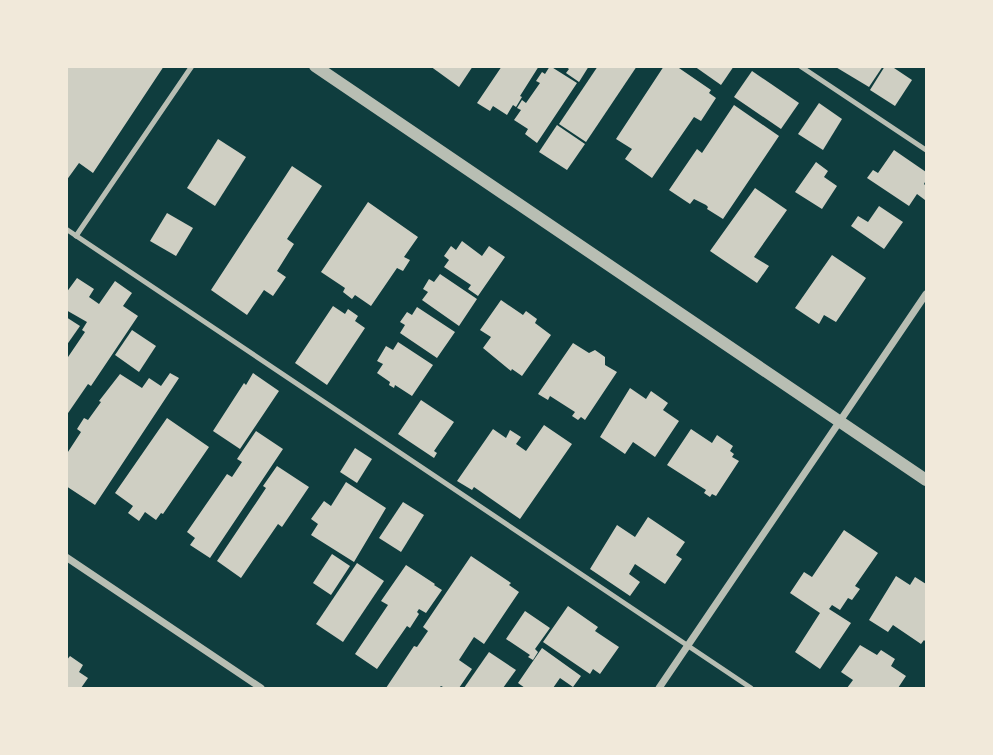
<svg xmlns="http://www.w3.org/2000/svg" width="993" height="755" font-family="'Sofia Sans Condensed',sans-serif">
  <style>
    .building { fill: #cfcfc3 }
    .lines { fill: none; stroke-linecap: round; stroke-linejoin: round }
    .service { stroke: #b8beb3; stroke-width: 5 }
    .minor { stroke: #b8beb3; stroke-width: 7 }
    .tertiary { stroke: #b8beb3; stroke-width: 12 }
  </style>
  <rect width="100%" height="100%" fill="#0f3d3e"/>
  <g class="building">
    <path d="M66,66H164L93,173L79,163L66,181Z"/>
    <path d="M430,66H473L459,87Z"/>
    <path d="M502,66H539L520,96L522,97L516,107L513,105L507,115L493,106L490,111L477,103Z"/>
    <path d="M550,66L577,83L537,143L525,134L528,129L514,120L521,110L517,108L522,100L526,103L540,83L536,81L542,72L545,74Z"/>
    <path d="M565,66H589L579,82L566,73L569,69Z"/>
    <path d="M598,66H637L586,142L559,124Z"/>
    <path d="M664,66H676L711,90L709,93L716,98L701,121L694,117L652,178L625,159L632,149L616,139Z"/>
    <path d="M694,66H734L721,85Z"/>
    <path d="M834,66H883L869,87Z"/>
    <path d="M885,66H891L912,80L895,106L870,90Z"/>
    <path d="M752,71L799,103L781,129L734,97Z"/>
    <path d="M819,103L842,119L823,150L798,134Z"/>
    <path d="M734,105L779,136L723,219L707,209L708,207L706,205L694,199L690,204L669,190L697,149L702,153Z"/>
    <path d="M557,125L585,144L567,170L539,152Z"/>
    <path d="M218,139L246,157L215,206L187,188Z"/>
    <path d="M894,150L926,172V180L924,184L926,186L925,200L917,194L909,206L867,178L873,170L878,173Z"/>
    <path d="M816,162L828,171L824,177L837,186L822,209L795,192Z"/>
    <path d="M292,166L322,186L287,239L294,244L277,271L286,277L273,296L264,290L247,315L211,290Z"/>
    <path d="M755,188L787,210L754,257L769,266L757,283L710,251Z"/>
    <path d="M368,202L418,237L404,257L410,260L403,271L397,268L371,306L355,295L352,299L343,292L345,288L321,272Z"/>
    <path d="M879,206L903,222L884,249L851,226L858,216L868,222Z"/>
    <path d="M167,213L193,228L176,256L150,241Z"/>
    <path d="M462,241L482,256L489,246L505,257L478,296L468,289L471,285L444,267L449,260L444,256L451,246L456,250Z"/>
    <path d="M832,255L866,278L836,322L824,315L819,324L795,308Z"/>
    <path d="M440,274L477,299L459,326L422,300L428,292L423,289L429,279L434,282Z"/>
    <path d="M77,278L94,289L89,297L99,304L115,281L132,293L123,306L138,316L91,386L88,384L66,416V360L85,332L82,330L87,322L66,310V293Z"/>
    <path d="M501,300L523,315L526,311L537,319L535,323L551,335L522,376L512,369L511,371L483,348L491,337L480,330Z"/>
    <path d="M333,306L345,314L348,309L358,316L355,321L365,328L327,385L295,363Z"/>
    <path d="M417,307L455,332L437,358L400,333L405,325L400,322L407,312L412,315Z"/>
    <path d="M66,317L80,326L66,346Z"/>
    <path d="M132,330L156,346L139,372L115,355Z"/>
    <path d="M398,342L433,365L412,396L395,385L394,388L389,385L390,382L377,373L383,364L377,361L386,346L393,350Z"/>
    <path d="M573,343L589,353L595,350L605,357V365L617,372L585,420L581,417L578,420L572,416L575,412L550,396L548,400L538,394Z"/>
    <path d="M170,373L179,378L95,505L66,486V455L81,432L77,429L84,418L88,420L101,402L99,401L120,374L142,388L149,378L161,386Z"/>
    <path d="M253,373L279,391L240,449L213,431L244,383L246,385Z"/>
    <path d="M630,388L646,399L651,391L668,403L663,410L679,421L655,457L633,442L625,454L600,437Z"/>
    <path d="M421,400L454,422L434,451L437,453L434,458L398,434Z"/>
    <path d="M167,418L209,447L163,514L161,513L156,520L145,512L139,521L128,513L133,506L115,493Z"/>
    <path d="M544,425L572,444L520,519L474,487L472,490L457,481L493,429L506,438L510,430L521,437L516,444L526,451Z"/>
    <path d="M691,429L712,443L717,435L733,446L730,451L734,454L732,457L739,461L716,496L712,494L710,497L704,493L706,490L667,465Z"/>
    <path d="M256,431L283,449L210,558L190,545L195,538L187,532L227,474L232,477L242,462L237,459Z"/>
    <path d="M355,448L372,459L357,483L340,472Z"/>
    <path d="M277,466L309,487L282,527L278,524L241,578L217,561L266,488L263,486Z"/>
    <path d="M346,482L386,508L354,562L311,535L318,524L311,519L324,501L331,506Z"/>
    <path d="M403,502L424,515L401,552L379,538Z"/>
    <path d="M648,517L685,542L676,555L682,559L665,584L635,564L629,574L640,582L630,596L590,569L617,525L635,537Z"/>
    <path d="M844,530L878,553L855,586L860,589L852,600L848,598L840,610L832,605L829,609L851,623L820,669L795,652L820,613L790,593L804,572L812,577Z"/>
    <path d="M332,554L350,566L331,595L313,583Z"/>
    <path d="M471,556L511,583L509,585L519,592L484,644L474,637L459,660L472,669L459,688H445L441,686L439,688H386L414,646L417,647L428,631L423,627Z"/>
    <path d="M357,563L384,581L343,642L316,624Z"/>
    <path d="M406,565L435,584L434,585L442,590L426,613L419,609L417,612L419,614L410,628L407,626L377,669L355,654L388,605L381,601Z"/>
    <path d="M896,576L910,585L915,577L926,584V642L924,640L921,644L893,625L888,632L869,620Z"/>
    <path d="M568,606L598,627L595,631L619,647L600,674L593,669L590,674L543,642Z"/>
    <path d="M525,611L550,628L535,649L538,652L533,660L528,657L530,655L506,639Z"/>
    <path d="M860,645L877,655L881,650L895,659L891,666L906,676L898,688H847L853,680L841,672Z"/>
    <path d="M542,648L581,676L573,687L560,678L553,688H525L518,683Z"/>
    <path d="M489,652L516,670L503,688H464Z"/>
    <path d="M70,656L83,665L79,672L88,678L81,688H66V661Z"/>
  </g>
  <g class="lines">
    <g class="service">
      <path d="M800,66L926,150"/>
      <path d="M66,229L751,688"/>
      <path d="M76,236L192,66"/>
    </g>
    <g class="minor">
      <path d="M66,557L261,688"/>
      <path d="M659,688L926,294"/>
    </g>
    <path class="tertiary" d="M315,66L926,480"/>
  </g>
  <rect width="993" height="755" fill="none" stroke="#f1e9da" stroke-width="136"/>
</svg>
